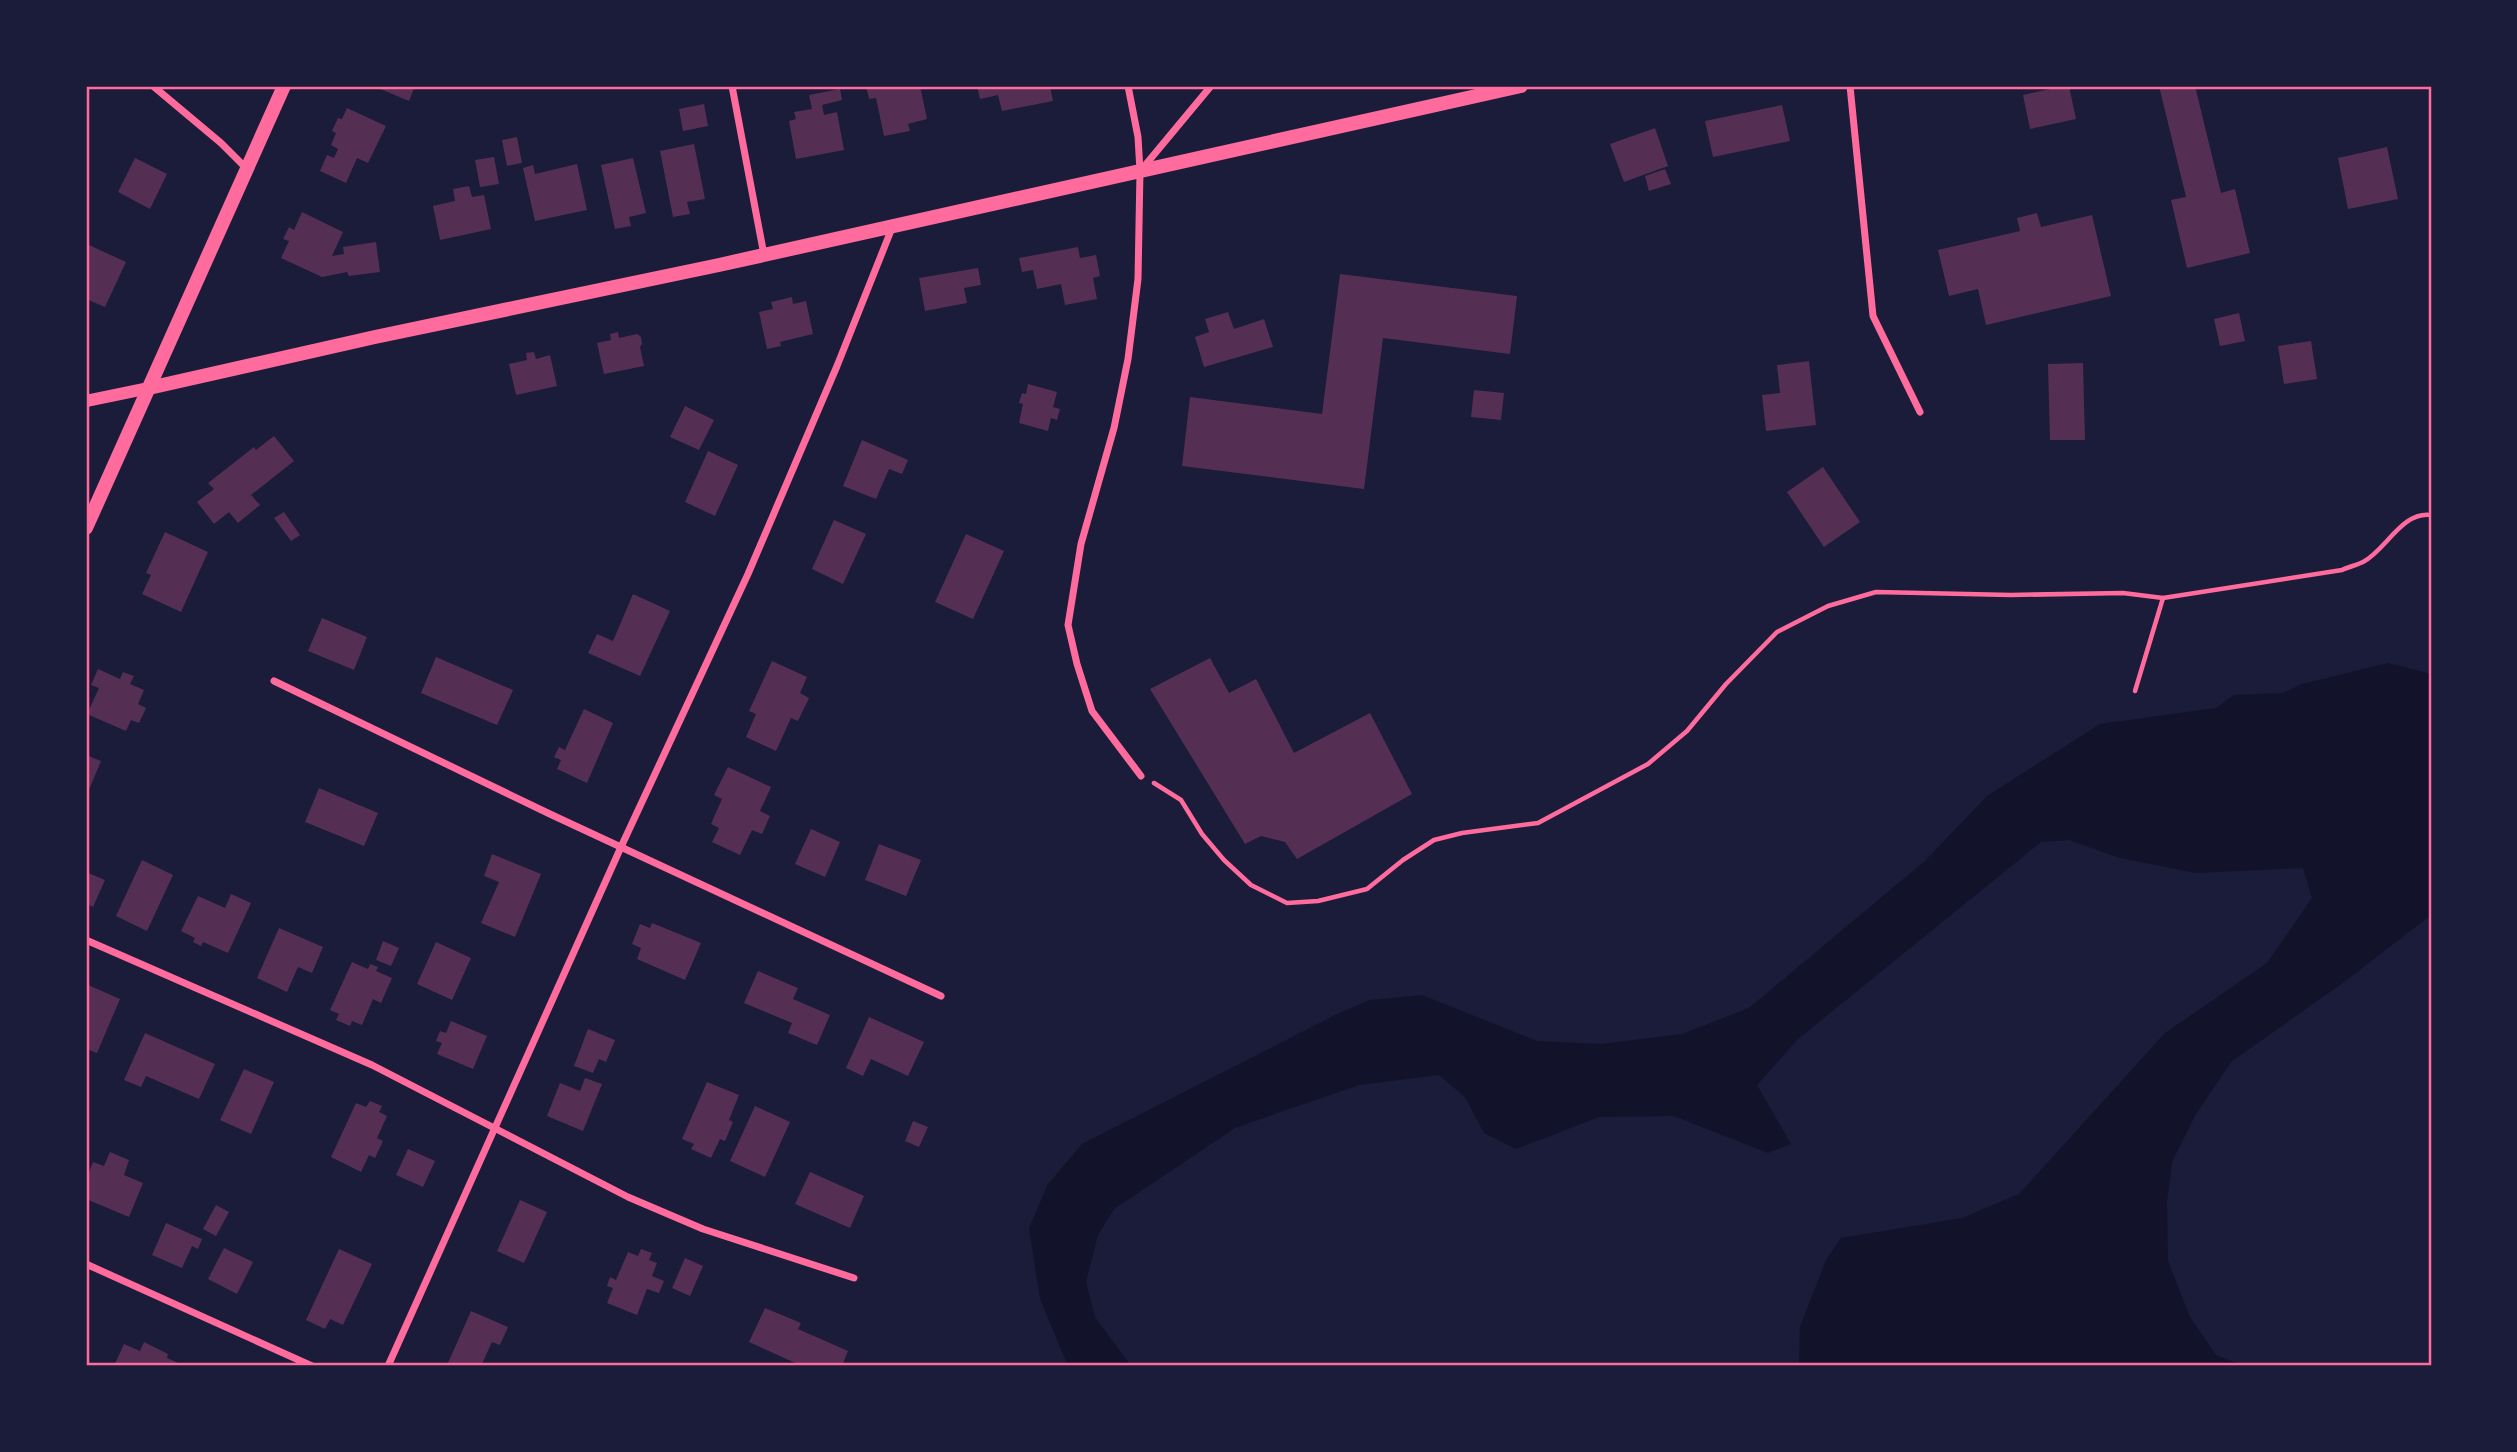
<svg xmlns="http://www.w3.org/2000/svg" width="2517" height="1452" font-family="Mulish,sans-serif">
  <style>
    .water { fill: #12122b }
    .building { fill: #542f53 }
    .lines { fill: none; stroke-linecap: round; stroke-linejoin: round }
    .path { stroke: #ff6b9d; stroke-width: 4.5 }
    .minor { stroke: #ff6b9d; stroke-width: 7 }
    .tertiary { stroke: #ff6b9d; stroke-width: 12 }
    .secondary { stroke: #ff6b9d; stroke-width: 14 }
    .neatline { fill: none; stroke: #ff6b9d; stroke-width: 2.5 }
  </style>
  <rect width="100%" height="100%" fill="#1b1b3a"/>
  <path class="water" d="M2388,663L2431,674V915L2344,982L2231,1062L2196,1114L2172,1162L2167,1202L2168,1261L2190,1317L2216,1355L2244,1366H1799L1800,1327L1826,1260L1841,1238L1962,1218L2019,1194L2165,1033L2267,963L2312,898L2303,868L2195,873L2120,858L2069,840L2041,842L1798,1039L1757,1085L1791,1144L1768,1153L1674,1116L1599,1117L1516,1149L1484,1133L1465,1097L1439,1075L1359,1085L1235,1128L1114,1209L1098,1235L1086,1282L1095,1317L1131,1366H1068L1040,1299L1029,1228L1048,1184L1082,1144L1341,1012L1370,1000L1422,995L1537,1041L1602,1044L1682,1034L1749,1008L1925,861L1987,796L2100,724L2216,708L2234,695L2283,693L2302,684Z"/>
  <g class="building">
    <path d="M373,86H415L409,101Z"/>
    <path d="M866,86H920L927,119L908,124L910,131L884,136L876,98L869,99Z"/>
    <path d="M977,86H1050L1053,101L1002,111L998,95L980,99Z"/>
    <path d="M2064,86H2069L2076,119L2030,129L2023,95Z"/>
    <path d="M2159,86H2195L2221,193L2235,189L2250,253L2187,268L2171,200L2186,197Z"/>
    <path d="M840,89L842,100L822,105L824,115L837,112L844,150L796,159L789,121L796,119L794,112L812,109L809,95Z"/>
    <path d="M704,104L708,126L683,131L679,109Z"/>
    <path d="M1782,105L1790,141L1713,157L1705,121Z"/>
    <path d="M347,108L386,126L368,163L357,158L346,183L320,171L327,155L334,158L338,149L331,145L336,133L332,131L338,118L342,119Z"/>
    <path d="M1655,128L1668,166L1624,182L1610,144Z"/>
    <path d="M517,137L522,163L507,166L502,140Z"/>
    <path d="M694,144L705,199L687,202L690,214L673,217L660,151Z"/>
    <path d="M2387,147L2398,199L2348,209L2338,158Z"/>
    <path d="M494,157L499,184L480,187L475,160Z"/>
    <path d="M135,158L167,174L150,209L118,192Z"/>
    <path d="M633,158L646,213L629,217L631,226L615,229L601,165Z"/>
    <path d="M577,164L587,210L535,221L523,168L533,165L535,174Z"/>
    <path d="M1665,169L1671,184L1649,191L1645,176Z"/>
    <path d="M469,186L472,197L484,195L491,229L440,240L433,206L455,201L453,189Z"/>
    <path d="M302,212L343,232L332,256L344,254L343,247L376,242L380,272L349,276L347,272L322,277L281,258L289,241L283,239L289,227L294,230Z"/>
    <path d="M2037,213L2041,227L2092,215L2111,296L1986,325L1978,289L1949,296L1938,250L2020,231L2017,218Z"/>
    <path d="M89,245L126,262L105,307L86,299V251Z"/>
    <path d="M1078,247L1080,258L1096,255L1100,276L1093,278L1097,299L1065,305L1061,284L1037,289L1033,270L1022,272L1019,258Z"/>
    <path d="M978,268L981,285L964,288L967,303L925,311L919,278Z"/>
    <path d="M1340,274L1517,296L1510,354L1383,338L1364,489L1182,466L1190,397L1322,414Z"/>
    <path d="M792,297L793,304L806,301L813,334L780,342L781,346L767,349L759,312L773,309L771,302Z"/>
    <path d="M1228,312L1234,329L1264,319L1273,347L1204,367L1195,337L1209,332L1205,319Z"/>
    <path d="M2239,313L2245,341L2220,346L2214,319Z"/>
    <path d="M618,332L619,338L637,334L641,337L642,344L640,347L644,366L604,374L597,343L611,340L610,334Z"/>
    <path d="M2311,341L2317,379L2284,384L2278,346Z"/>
    <path d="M534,352L536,359L550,355L557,386L516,395L509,364L527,360L526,353Z"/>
    <path d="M1809,361L1816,425L1766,431L1762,395L1780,393L1777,365Z"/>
    <path d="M2083,363L2085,440H2050L2048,364Z"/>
    <path d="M1028,384L1057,392L1053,407L1060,409L1057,420L1051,418L1048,431L1019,423L1023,404L1019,403L1022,393L1026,394Z"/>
    <path d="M1474,390L1504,393L1501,420L1471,417Z"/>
    <path d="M685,406L714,420L699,450L670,437Z"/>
    <path d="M274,436L294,461L251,495L260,505L238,523L229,512L214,524L197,502L214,489L208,483L254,447L256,450Z"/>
    <path d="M862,440L908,460L902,474L889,469L876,499L843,486Z"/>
    <path d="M708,451L738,465L715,516L685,502Z"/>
    <path d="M1823,467L1860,522L1824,547L1787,492Z"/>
    <path d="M284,512L300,535L291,541L274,518Z"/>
    <path d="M834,520L866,534L843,584L812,569Z"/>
    <path d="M165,532L208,552L181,612L142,594L151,575L146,573Z"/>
    <path d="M966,534L1004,551L973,619L935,602Z"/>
    <path d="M633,594L670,611L640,676L588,653L597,634L613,641Z"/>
    <path d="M322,618L367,637L354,670L308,651Z"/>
    <path d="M436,657L513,690L497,725L421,693Z"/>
    <path d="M1210,658L1229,693L1256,679L1294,753L1370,713L1412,794L1297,859L1285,842L1261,836L1245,844L1150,689Z"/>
    <path d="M772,661L807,677L800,693L809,698L798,721L791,718L776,751L746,737L756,714L749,711Z"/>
    <path d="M98,669L120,679L123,672L134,676L130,684L144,690L138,704L146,708L139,723L131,720L126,731L87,714L99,688L91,685Z"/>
    <path d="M584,709L613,723L587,783L557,769L561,760L554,757L559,747L565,750Z"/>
    <path d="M86,755L101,761L86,797Z"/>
    <path d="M728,767L771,787L760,811L770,816L762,834L752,830L740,855L712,842L719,828L711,824L722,799L714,795Z"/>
    <path d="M319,788L378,813L364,846L305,822Z"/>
    <path d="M811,829L840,842L825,877L795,864Z"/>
    <path d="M879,844L921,860L906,896L865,880Z"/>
    <path d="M492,854L541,874L515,937L481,923L499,882L484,876Z"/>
    <path d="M142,860L173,875L147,931L116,916Z"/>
    <path d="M86,872L105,880L93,907L86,903Z"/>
    <path d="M231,894L251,903L228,953L203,942L201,946L193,942L195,938L181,931L198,896L225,908Z"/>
    <path d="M652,923L701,943L685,980L637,959L641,948L632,944L640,924L650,928Z"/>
    <path d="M279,928L323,947L312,973L298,967L287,992L257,978Z"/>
    <path d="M383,941L399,948L391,966L376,960Z"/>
    <path d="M436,942L471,958L452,1000L417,984Z"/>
    <path d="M352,962L368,969L370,964L378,967L376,971L392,978L381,1003L373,999L362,1025L352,1021L350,1026L336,1020L339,1014L330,1010Z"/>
    <path d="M758,971L798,988L793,999L830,1015L817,1045L788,1033L792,1023L744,1003Z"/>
    <path d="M86,984L120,999L97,1053L86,1049Z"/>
    <path d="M869,1017L924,1042L908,1076L871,1059L863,1076L846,1068Z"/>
    <path d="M451,1021L487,1036L473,1069L437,1054L442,1043L436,1041L440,1031L446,1033Z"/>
    <path d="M588,1029L615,1040L606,1062L599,1059L593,1073L574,1066Z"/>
    <path d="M145,1033L215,1064L199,1099L146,1076L141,1087L124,1080Z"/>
    <path d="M244,1069L274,1082L251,1134L220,1120Z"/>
    <path d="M585,1078L602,1084L583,1131L547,1116L560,1083L580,1091Z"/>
    <path d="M707,1082L739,1095L729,1120L733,1122L725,1141L720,1139L711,1158L691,1149L694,1144L682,1139Z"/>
    <path d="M370,1101L382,1106L379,1112L387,1116L377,1138L383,1141L375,1158L369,1155L361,1172L331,1157L356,1103L366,1107Z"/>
    <path d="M755,1106L790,1122L765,1177L730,1161Z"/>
    <path d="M913,1121L928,1127L919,1147L905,1141Z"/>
    <path d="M408,1149L435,1161L423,1187L396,1175Z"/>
    <path d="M110,1152L129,1160L124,1175L143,1183L129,1217L86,1199V1179L93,1162L104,1166Z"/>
    <path d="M810,1172L864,1196L850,1228L795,1204Z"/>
    <path d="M520,1200L547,1212L524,1263L497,1251Z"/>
    <path d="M216,1205L229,1212L216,1236L203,1229Z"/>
    <path d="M166,1223L202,1239L198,1249L192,1246L182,1268L152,1255Z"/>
    <path d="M224,1248L253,1262L237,1294L208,1279Z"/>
    <path d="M339,1249L372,1264L343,1325L330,1319L325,1329L306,1320Z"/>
    <path d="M641,1249L652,1253L649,1260L657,1263L652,1276L664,1281L659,1293L647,1289L637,1315L607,1303L613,1288L607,1286L610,1277L616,1280L628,1252L638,1256Z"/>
    <path d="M685,1258L703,1266L690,1296L672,1288Z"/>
    <path d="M765,1308L801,1323L798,1329L848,1351L842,1366H802L749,1342Z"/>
    <path d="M471,1311L508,1327L500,1345L492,1342L481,1366H456L448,1363Z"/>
    <path d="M144,1342L168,1354L167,1358L185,1366H114L124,1344L140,1351Z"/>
  </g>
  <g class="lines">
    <g class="path">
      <path d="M2135,691L2163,598"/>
      <path d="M1154,783L1181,800L1202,834L1224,860L1251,885L1287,903L1318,901L1367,889L1403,860L1434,840L1462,833L1538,823L1648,764L1687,731L1726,684L1777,632L1828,606L1876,592L2011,595L2123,593L2163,598L2342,570C2348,567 2357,565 2363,562C2386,550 2402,511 2431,515"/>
    </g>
    <g class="minor">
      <path d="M153,86L221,143L246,168"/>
      <path d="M732,86L764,255"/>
      <path d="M1128,86L1138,137L1140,171L1138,279L1128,359L1114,428L1081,544L1068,625L1077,664L1092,711L1141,776"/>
      <path d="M1850,86L1873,316L1920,412"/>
      <path d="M1142,169L1211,86"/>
      <path d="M274,681L552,815L941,996"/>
      <path d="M86,940L372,1065L628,1197L703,1229L854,1278"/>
      <path d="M86,1264L312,1366"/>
      <path d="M388,1366L621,847L748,574L837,366L892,228"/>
    </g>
    <path class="tertiary" d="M86,401L149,388"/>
    <g class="secondary">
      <path d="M149,388L375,337L719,265L1521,86"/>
      <path d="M86,528L284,86"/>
    </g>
  </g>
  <rect width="2517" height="1452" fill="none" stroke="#1b1b3a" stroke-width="175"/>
  <rect x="88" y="88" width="2342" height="1276" class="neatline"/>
</svg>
